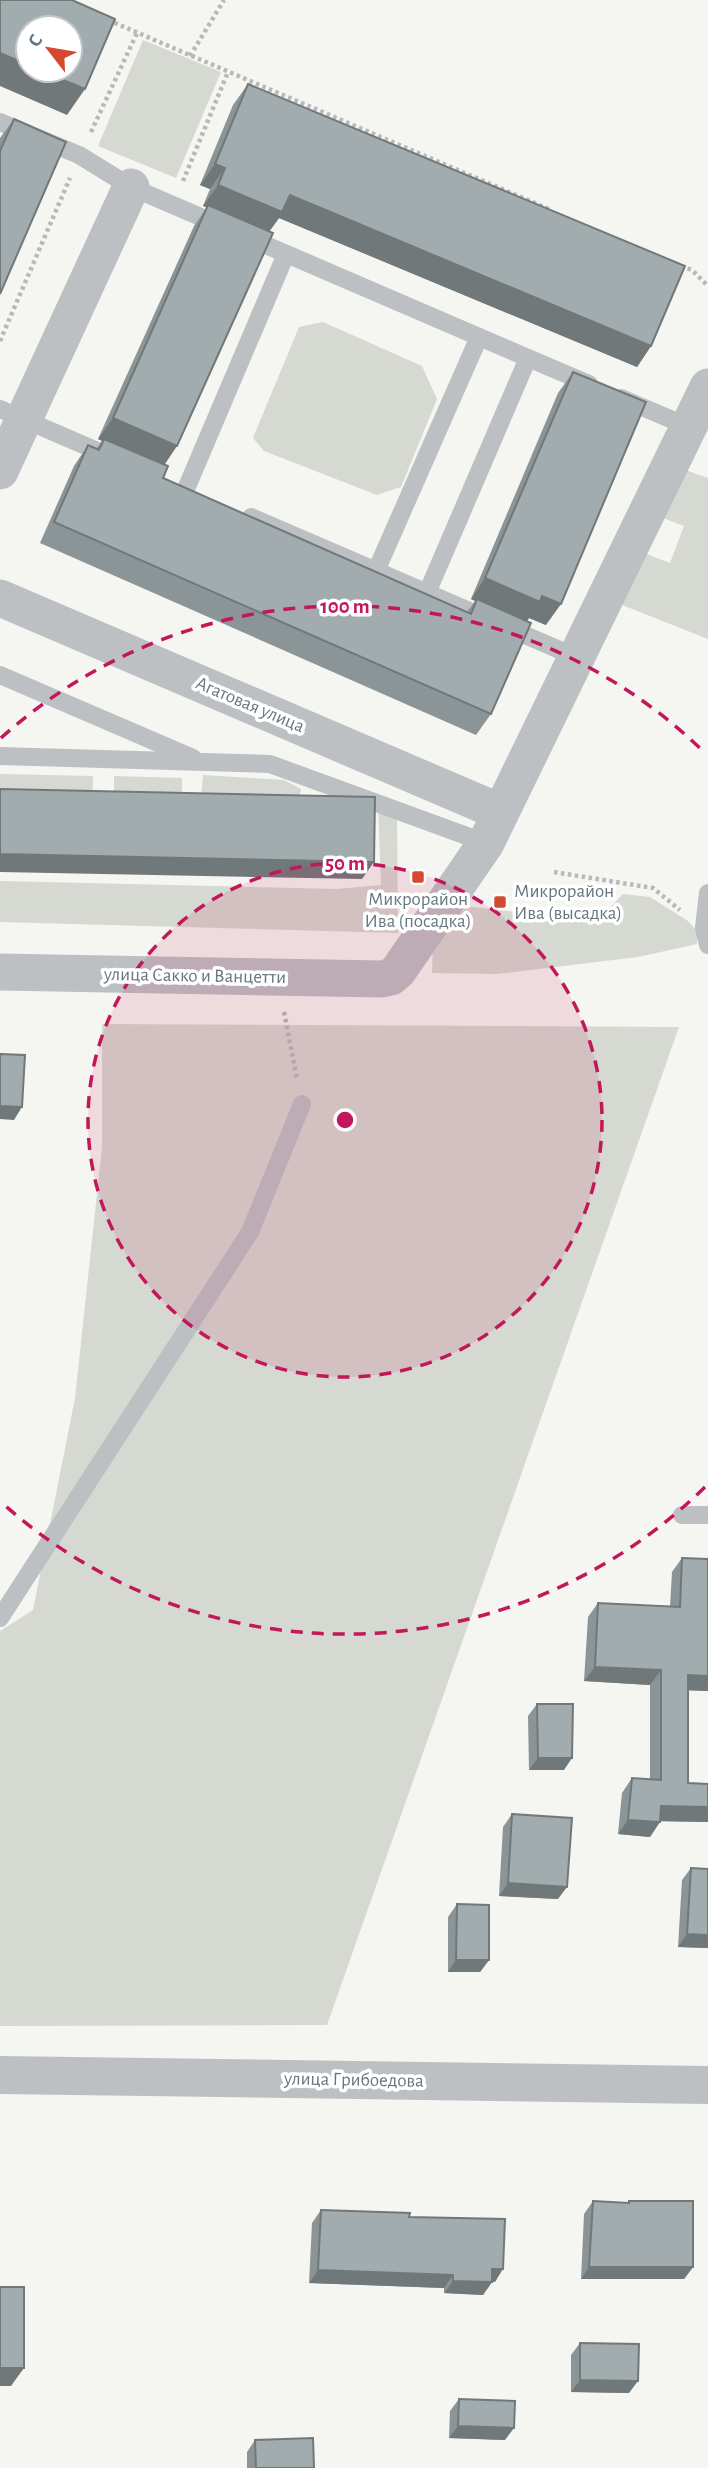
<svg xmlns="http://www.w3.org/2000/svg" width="708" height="2468" font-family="'Alegreya Sans',sans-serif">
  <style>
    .green { fill: #d5d9d1 }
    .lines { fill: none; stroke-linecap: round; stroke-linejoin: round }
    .path { stroke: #b6b9bb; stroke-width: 4.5; stroke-dasharray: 3.5 3.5; stroke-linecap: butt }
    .service { stroke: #bcc0c3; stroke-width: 18 }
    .minor { stroke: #bcc0c3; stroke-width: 37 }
    .tertiary { stroke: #bcc0c3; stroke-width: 38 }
    .wall { fill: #8b9496 }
    .shaded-wall { fill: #71787a }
    .building { fill: #a2acaf; stroke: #71787a; stroke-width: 2 }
    .ring { fill: none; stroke: #c2185b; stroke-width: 3.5; stroke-dasharray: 12 9 }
    .poi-dot { fill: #d54931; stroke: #fff; stroke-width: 2.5 }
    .labels { text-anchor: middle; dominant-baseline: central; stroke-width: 7; stroke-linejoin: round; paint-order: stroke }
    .street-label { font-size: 19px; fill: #667780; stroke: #fff }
    .poi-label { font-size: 19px; fill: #667780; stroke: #fff; text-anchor: start }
    .centre { fill: #c2185b; stroke: #fff; stroke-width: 3.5 }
    .ring-label { font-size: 21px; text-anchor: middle; font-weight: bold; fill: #c2185b; stroke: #fff; stroke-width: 7; stroke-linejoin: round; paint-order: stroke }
  </style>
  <rect width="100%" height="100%" fill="#f5f5f1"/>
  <g class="green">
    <path d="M143,40L221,72L176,178L98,146Z"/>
    <path d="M323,322L422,366L437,399L401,487L377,495L264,451L253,438L299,327Z"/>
    <path d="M677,467L708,478V639L617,603L641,552L670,563L684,526L655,515Z"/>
    <path d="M0,774L93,776L92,805L0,803Z"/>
    <path d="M203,775L284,780L301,789L297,810L200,808Z"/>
    <path d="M114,776L182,778V807L114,806Z"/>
    <path d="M378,805L397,812L398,933L0,922V881L336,889L381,885Z"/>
    <path d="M623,894L650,897L688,921L697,931V944L638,957L497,974L432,973L433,934L455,905L597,921Z"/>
    <path d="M102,1024L679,1027L327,2025L0,2026V1631L33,1610L75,1398L102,1147Z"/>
  </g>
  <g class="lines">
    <g class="path">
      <path d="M108,20L551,210"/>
      <path d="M190,56L224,0"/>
      <path d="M91,132L137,33"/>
      <path d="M183,181L228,72"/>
      <path d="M681,266L692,270L708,286"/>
      <path d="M0,341L70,178"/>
      <path d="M554,872L653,888L680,910"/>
      <path d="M284,1012L297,1079"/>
    </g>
    <g class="service">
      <path d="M0,122L79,155L131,187L528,358L427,593"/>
      <path d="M528,358L589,384"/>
      <path d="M621,398L689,427"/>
      <path d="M0,409L109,456"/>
      <path d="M186,489L286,254"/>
      <path d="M251,517L576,657"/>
      <path d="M376,571L479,337"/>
      <path d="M0,675L193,758"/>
      <path d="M0,756L270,764L486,843"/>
      <path d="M708,893L704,928L708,945"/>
      <path d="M682,1515H708"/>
      <path d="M0,1618L250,1232L302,1104"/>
    </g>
    <g class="minor">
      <path d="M0,471L131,187"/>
      <path d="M0,598L500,812"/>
      <path d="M0,972L382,979L391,977L398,971L486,843L708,387"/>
    </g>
    <path class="tertiary" d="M0,2075L708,2085"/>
  </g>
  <g class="wall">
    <path d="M248,84L651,346L637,367L279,218L269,232L164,465L163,478L467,612L475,601L471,599L558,393L573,372L546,625L529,618L527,621L491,714L476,735L40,543L74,466L88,445L96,449L102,441L98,439L194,226L207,207L203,206L210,189L200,185L233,105Z"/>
    <path d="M14,119L0,294V138Z"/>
    <path d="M682,1558L708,1691L688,1690V1783L708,1784V1822L660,1821L650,1837L618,1834L622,1793L632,1778L650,1779V1685L584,1681L588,1617L598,1603L670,1607L672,1572Z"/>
    <path d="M537,1704L564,1770H529L528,1716Z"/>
    <path d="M512,1814L558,1899L499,1896L503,1827Z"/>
    <path d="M691,1868L708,1948L678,1947L682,1880Z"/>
    <path d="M457,1904L489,1960L480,1972H448V1917Z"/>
    <path d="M593,2201L628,2203L629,2201L693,2267L684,2279H581L584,2214Z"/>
    <path d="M321,2210L409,2217L495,2282H492L483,2295L444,2293V2288L309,2283L312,2223Z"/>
    <path d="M580,2343L629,2393L571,2392V2355Z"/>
    <path d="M459,2399L505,2440L449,2438L450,2411Z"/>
    <path d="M255,2440L314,2468H247V2452Z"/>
  </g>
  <g class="shaded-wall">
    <path d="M0,53L28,65V70H39L85,89L67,115L0,86Z"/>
    <path d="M215,164L225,168L210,189L200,185Z"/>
    <path d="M218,185L290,195L651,346L637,367L279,218L268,233L203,206Z"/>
    <path d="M113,418L177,446L163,467L98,439Z"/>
    <path d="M485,578L542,596L561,604L546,625L529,618L525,623L471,599Z"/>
    <path d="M0,854L374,862L362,879L0,872Z"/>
    <path d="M0,1106L22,1107L14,1120L0,1119Z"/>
    <path d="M595,1667L661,1670L650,1685L584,1681Z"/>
    <path d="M688,1675L708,1676V1691L678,1690Z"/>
    <path d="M538,1758H572L564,1770H529Z"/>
    <path d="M661,1806L708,1807V1822L651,1821Z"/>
    <path d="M628,1820L660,1822L650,1837L618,1834Z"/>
    <path d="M508,1883L567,1887L558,1899L499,1896Z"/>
    <path d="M687,1934L708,1935V1948L678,1947Z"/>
    <path d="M456,1960H489L480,1972H448Z"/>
    <path d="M589,2267H693L684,2279H581Z"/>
    <path d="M492,2269H503L495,2282L483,2281Z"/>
    <path d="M318,2270L453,2275L444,2288L309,2283Z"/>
    <path d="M453,2281L492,2282L483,2295L444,2293Z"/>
    <path d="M0,2368H24L11,2386H0Z"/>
    <path d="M580,2380L638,2381L629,2393L571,2392Z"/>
    <path d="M458,2426L514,2428L505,2440L449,2438Z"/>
  </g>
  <g class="building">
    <path d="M0,0H72L115,19L85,89L39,70H70V28H28V65L0,53Z"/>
    <path d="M248,84L685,266L651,346L290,195L282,212L218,185L225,168L215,164Z"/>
    <path d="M14,119L66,142L0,294V151Z"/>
    <path d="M208,205L273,233L177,446L113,418Z"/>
    <path d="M573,372L646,402L561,604L542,596L540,602L485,578Z"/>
    <path d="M104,439L168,466L163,478L471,614L477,599L531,623L491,714L54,522L88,445L99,450Z"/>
    <path d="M0,789L375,797L374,862L0,854Z"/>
    <path d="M0,1054L25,1055L22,1107L0,1106Z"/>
    <path d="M682,1558L708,1559V1676L688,1675V1783L708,1784V1807L661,1806L660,1822L628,1820L632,1778L661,1780V1670L595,1667L598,1603L680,1607Z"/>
    <path d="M537,1704H573L572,1758H538Z"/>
    <path d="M512,1814L572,1818L567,1887L508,1883Z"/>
    <path d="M691,1868L708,1869V1935L687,1934Z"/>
    <path d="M457,1904L489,1905V1960H456Z"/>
    <path d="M593,2201L629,2203V2201H693V2267H589Z"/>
    <path d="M321,2210L410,2213L409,2217L505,2219L503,2269H492V2282L453,2281V2275L318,2270Z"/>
    <rect x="0" y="2287" width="24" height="81"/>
    <path d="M580,2343L639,2344L638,2381L580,2380Z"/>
    <path d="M459,2399L515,2401L514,2428L458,2426Z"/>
    <path d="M313,2438L314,2468H256L255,2440Z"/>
  </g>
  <circle cx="345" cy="1120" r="257" fill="#c2185b" fill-opacity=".12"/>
  <g class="ring">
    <circle cx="345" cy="1120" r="257"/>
    <path d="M705 1487A514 514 0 0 1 1 1502M1 738A514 514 0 0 1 705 753"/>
  </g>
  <g class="poi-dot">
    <rect x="411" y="870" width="14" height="14" rx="3.5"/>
    <rect x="493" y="895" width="14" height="14" rx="3.5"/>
  </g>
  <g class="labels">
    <g class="street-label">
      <text transform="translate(250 705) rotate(23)">Агатовая улица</text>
      <text transform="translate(195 976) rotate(1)">улица Сакко и Ванцетти</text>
      <text transform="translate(354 2080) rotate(1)">улица Грибоедова</text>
    </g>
    <g class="poi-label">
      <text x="514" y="891">Микрорайон<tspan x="514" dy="22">Ива (высадка)</tspan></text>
      <text x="418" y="899" text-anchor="middle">Микрорайон<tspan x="418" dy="22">Ива (посадка)</tspan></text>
    </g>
  </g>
  <circle cx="345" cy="1120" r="10" class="centre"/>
  <g class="ring-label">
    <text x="345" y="613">100 m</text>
    <text x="345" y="870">50 m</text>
  </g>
  <g transform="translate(49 49) rotate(301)"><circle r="33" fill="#ffffff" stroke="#c2c9cc" stroke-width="2"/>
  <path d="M0-5L12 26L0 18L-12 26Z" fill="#d54931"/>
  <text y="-10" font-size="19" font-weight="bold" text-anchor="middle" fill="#667780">С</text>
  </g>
</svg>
